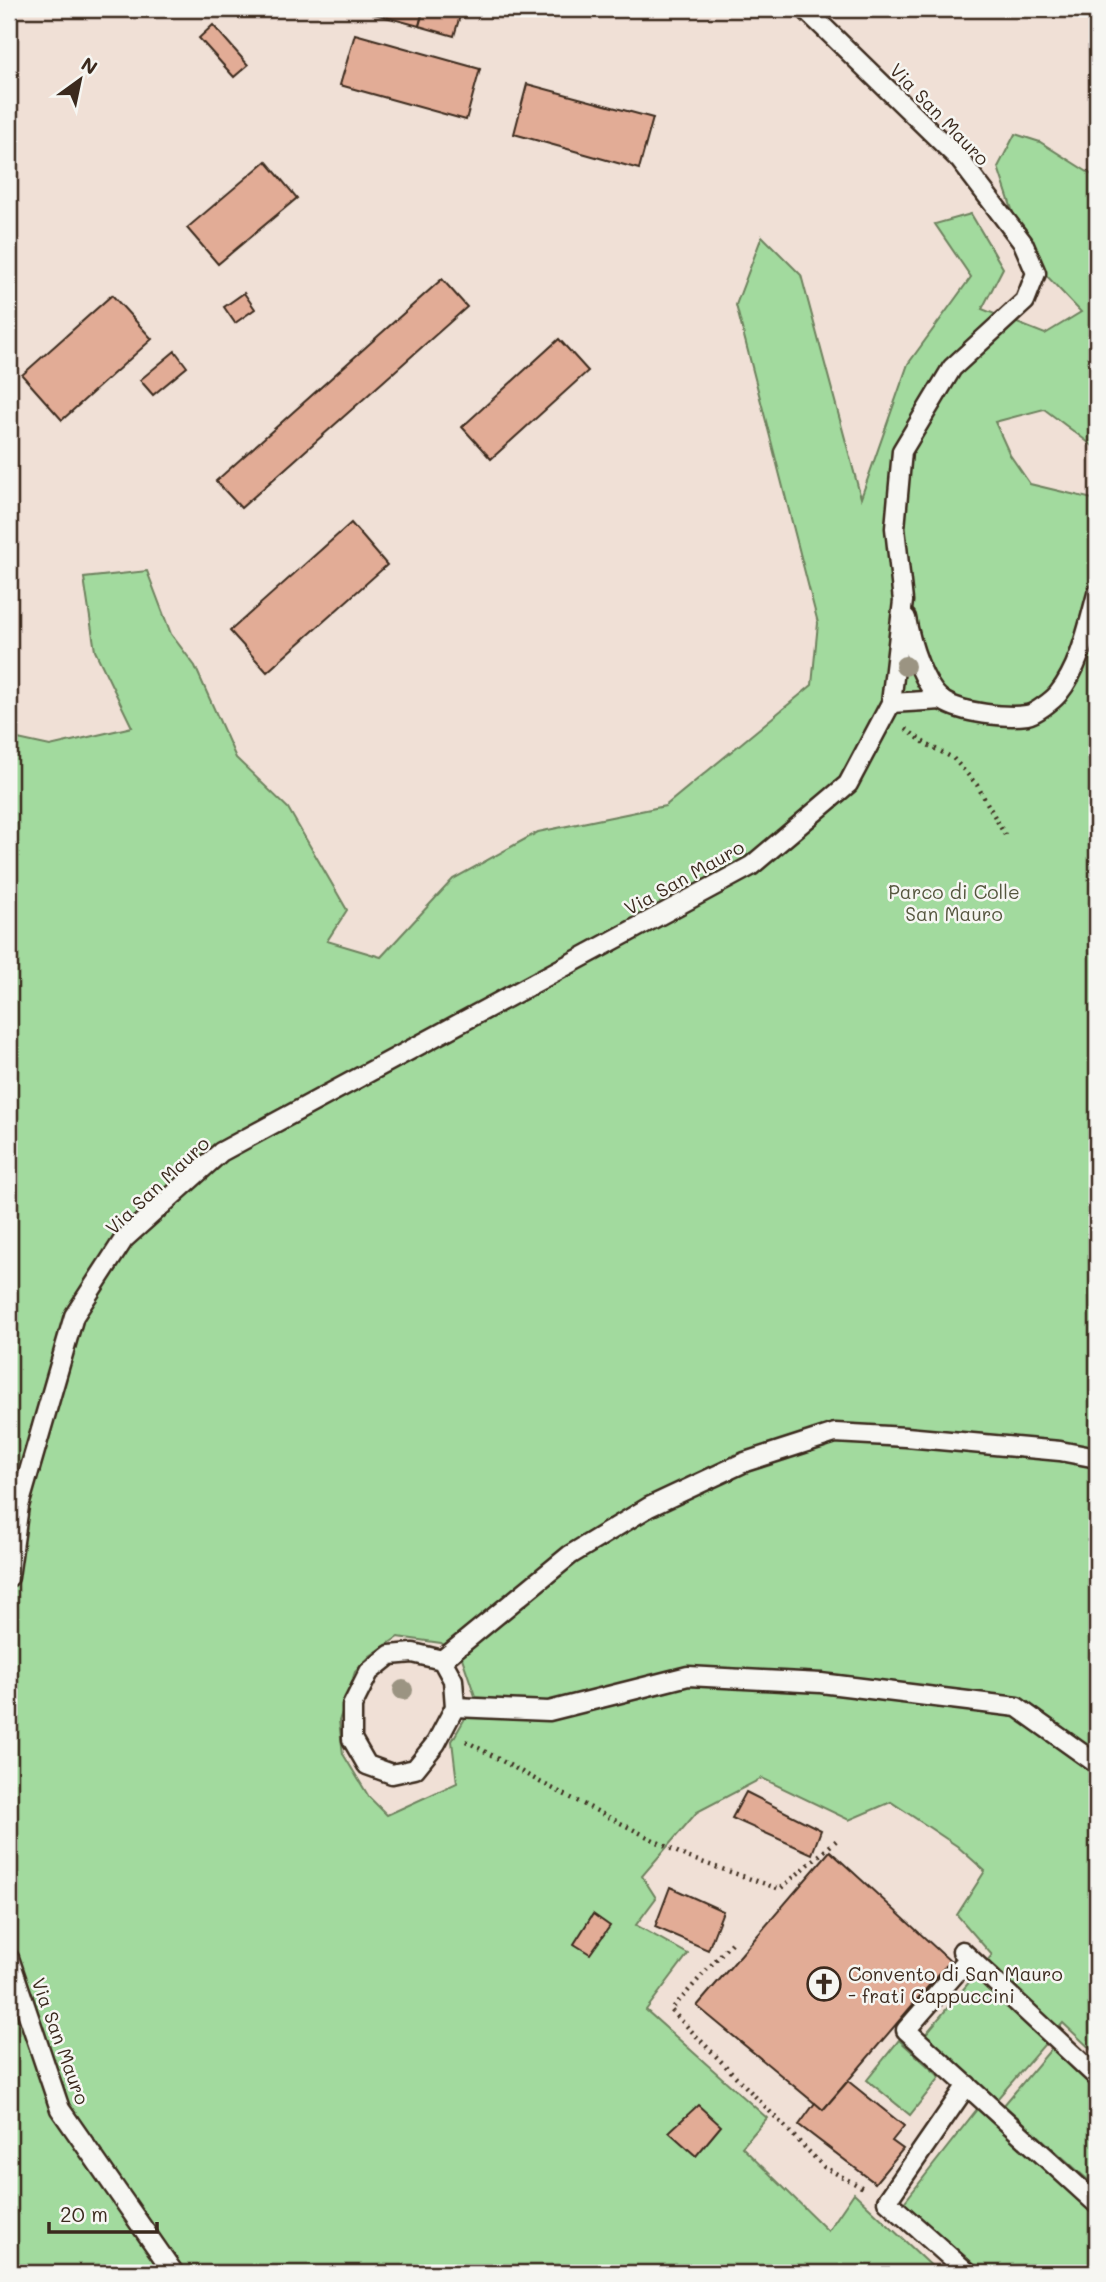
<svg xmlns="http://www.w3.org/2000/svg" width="1106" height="2282" font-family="Mali,sans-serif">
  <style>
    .green { fill: #a2da9e; stroke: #6e825e; stroke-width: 2; fill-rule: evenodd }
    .building { fill: #e2ac96; stroke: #3b2a1e; stroke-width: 2 }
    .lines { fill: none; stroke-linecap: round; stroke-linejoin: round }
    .service-casing { stroke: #3b2a1e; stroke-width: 23 }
    .path { stroke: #3b2a1e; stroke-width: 4.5; stroke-dasharray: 2 5; stroke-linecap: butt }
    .service { stroke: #f6f6f2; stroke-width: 18 }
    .tree { fill: #9b9482 }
    .labels { text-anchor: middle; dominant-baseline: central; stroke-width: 5; stroke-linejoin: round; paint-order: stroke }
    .street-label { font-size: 19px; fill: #3b2a1e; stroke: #f6f6f2 }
    .park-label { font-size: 19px; fill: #55563e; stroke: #f6f6f2 }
    .poi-label { font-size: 19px; fill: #3b2a1e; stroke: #f6f6f2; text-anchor: start }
  </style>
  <rect width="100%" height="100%" fill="#f0e0d6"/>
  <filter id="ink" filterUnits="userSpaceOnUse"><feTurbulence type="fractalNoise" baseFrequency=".0143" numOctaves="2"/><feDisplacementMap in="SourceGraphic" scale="14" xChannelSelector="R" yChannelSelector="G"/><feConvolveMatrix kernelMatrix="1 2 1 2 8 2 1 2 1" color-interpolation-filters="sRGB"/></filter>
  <g filter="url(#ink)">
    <g class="green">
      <path d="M1015,134L1040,142L1097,178V449L1044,409L995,422L1010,455L1030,484L1097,500V2055L1063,2023L991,2106L924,2036L992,1955L957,1915L985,1871L957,1846L891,1802L849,1820L762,1778L697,1812L642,1876L656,1898L636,1925L688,1954L646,2010L767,2118L742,2147L828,2231L854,2193L939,2273H9V737L50,746L132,727L95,651L84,578L147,571L171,634L195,666L236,758L288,808L347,910L327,941L381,957L453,879L538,832L665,806L812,685L818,623L736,305L762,236L801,275L861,498L908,364L971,277L935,224L971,214L1003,268L982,309L1045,334L1081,312L1027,255L998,167ZM398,1637L441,1643L462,1658L476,1699L452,1741L457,1783L387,1815L369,1797L343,1754L339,1721L355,1672L370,1656Z"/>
      <path d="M899,2040L940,2077L910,2115L867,2080Z"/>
      <path d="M1052,2048L1097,2087V2188L1004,2105Z"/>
      <path d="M978,2108L1097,2211V2273H974L899,2209Z"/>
    </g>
    <g class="building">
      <path d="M356,9H423L419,26Z"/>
      <path d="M424,9H462L454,36L419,26Z"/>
      <path d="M213,25L248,65L234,77L199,38Z"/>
      <path d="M355,34L480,69L466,120L340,85Z"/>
      <path d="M527,84L653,118L639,169L514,134Z"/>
      <path d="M266,161L297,198L218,264L187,228Z"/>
      <path d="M442,279L467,307L241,508L216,481Z"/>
      <path d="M244,293L255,309L235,323L224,307Z"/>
      <path d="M112,295L152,339L62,420L22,375Z"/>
      <path d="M559,339L588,371L491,459L462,427Z"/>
      <path d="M175,351L187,367L153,395L140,380Z"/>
      <path d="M351,523L387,565L267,672L230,631Z"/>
      <path d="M746,1792L821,1830L812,1854L732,1818Z"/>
      <path d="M830,1851L950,1961L823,2110L697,2006Z"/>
      <path d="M670,1887L723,1911L708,1950L655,1927Z"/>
      <path d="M593,1914L610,1926L590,1954L574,1944Z"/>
      <path d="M848,2081L904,2126L892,2141L903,2149L875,2183L799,2125L815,2103L823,2110Z"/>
      <path d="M698,2105L721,2126L696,2156L669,2132Z"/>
    </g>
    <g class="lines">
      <defs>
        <g id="service">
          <path d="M906,618C910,641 923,687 943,701C962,713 1006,718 1027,715C1035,714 1053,700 1058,694C1080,667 1088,627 1097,594"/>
          <path d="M891,703L942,700"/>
          <path d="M9,1577L19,1506L74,1316L124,1239L221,1152L751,866L848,784L891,703L903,601L895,528L902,451L952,368L1025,301L1036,273L1023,243L960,160L805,9"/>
          <path d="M413,1653L442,1660L453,1680L455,1707L436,1743L415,1769L392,1774L367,1765L352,1739V1706L369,1672L390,1655Z"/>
          <path d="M442,1660L570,1555L649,1507L745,1462L835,1433L906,1437L1060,1451L1097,1458"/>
          <path d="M455,1707L549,1711L688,1676L821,1683L1017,1707L1097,1764"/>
          <path d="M962,1951L1097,2077"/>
          <path d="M9,1958L60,2109L174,2273"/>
          <path d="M969,1958L906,2030L1097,2204"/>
          <path d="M967,2085L887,2201L968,2273"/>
        </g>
      </defs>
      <use href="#service" class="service-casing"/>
      <g class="path">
        <path d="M906,729L926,744L953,758L977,785L1005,835"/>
        <path d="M466,1741L540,1782L687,1857L780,1889L837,1840"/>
        <path d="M731,1943L671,2010L824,2167L865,2189"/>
      </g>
      <use href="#service" class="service"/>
    </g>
    <g class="tree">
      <circle cx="905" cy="666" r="10"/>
      <circle cx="403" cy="1690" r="10"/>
    </g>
  </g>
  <defs>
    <symbol id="church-ring" viewBox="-11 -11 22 22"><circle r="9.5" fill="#f6f6f2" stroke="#3b2a1e" stroke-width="1.5"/><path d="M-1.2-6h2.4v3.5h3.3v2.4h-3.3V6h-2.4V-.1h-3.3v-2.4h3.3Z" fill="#3b2a1e"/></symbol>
  </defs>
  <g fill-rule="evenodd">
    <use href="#church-ring" x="805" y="1965" width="38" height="38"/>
  </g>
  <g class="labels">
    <g class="street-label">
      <text transform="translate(940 114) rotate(46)">Via San Mauro</text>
      <text transform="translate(684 877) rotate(-29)">Via San Mauro</text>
      <text transform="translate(157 1185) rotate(-43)">Via San Mauro</text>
      <text transform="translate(61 2041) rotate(70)">Via San Mauro</text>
    </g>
    <g class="park-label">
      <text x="954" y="891">Parco di Colle<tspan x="954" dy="22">San Mauro</tspan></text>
    </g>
    <g class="poi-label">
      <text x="848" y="1973">Convento di San Mauro<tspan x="848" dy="22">- frati Cappuccini</tspan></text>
    </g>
  </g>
  <rect width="1106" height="2282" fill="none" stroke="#f6f6f2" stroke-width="35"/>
  <rect x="18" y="18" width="1071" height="2247" fill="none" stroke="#3b2a1e" stroke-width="2.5" filter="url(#ink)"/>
  <g transform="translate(80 80) rotate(33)" stroke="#f6f6f2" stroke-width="5" paint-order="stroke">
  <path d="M0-5L12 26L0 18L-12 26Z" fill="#3b2a1e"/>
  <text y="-10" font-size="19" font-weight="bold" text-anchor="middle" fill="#3b2a1e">N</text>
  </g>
  <path d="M49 2222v10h108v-10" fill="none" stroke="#3b2a1e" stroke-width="3.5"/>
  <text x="60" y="2222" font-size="21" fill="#3b2a1e" stroke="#f6f6f2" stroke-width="5" paint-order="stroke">20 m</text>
</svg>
